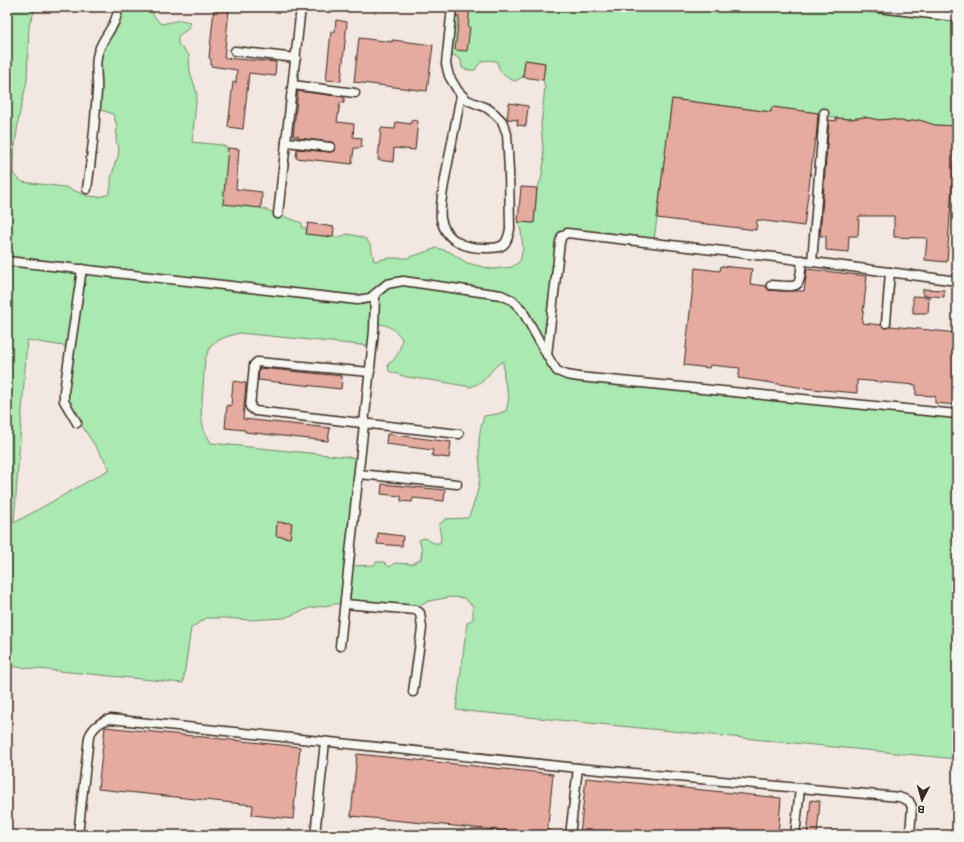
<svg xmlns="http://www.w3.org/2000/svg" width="964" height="842" font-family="Itim,sans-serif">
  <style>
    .built { fill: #efd5ce }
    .green { fill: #aae9b1; stroke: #728a68 }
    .building { fill: #e5aba1; stroke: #3b2a1e }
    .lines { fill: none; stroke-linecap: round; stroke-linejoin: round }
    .minor-casing { stroke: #3b2a1e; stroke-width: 11 }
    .minor { stroke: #f6f6f2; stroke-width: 8 }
  </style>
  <rect width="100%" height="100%" fill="#f3e7e2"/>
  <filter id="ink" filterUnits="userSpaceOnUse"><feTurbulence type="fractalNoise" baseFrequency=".025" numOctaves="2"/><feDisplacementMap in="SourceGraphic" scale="8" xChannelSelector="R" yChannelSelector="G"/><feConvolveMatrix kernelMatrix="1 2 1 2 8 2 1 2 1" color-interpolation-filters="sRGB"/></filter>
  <g filter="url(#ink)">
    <path class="built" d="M911,7H957V12L926,9Z"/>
    <g class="green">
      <path d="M7,7H36L29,25L27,81L19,116L13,159V174L22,182L65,187L88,196L100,197L109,194L111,187V179L115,163L118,157L119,146L116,142L117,126L113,114L98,109V61L119,7H153V15L161,24L181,20L190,22L188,29L178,36V44L189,55L190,72L197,93L192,142L222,145L228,148L225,188L261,208L302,223V228H307V234L333,237H340L347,234L358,236L366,239L371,246L374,261L388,258H407L437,248L450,252L467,263L492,269L512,267L520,261L523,249L521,231L518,222L534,223L537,188L541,180L544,161L541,125L545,86L543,80L545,63L525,60L523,77L515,81C504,77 499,73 497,61C486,60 481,59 475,70H469L462,68L461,60L455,56L449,54L455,7H828L957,22V126L935,125L919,120L905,122L891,119L879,120L864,117L851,119L836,118L818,113L772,107L771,112L672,99L654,241L561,234L546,349L513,299L402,279L364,298L7,259Z"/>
      <path d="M7,263L80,271L69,347L27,340L14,523L110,469L66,401L84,271L373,298L371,346L239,333L223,338L212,344L205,359L201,416L204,430L211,443L358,458L343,603L310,608L284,618L249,620L225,618H206L191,628L183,683L7,666Z"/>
      <path d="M396,283L500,297L511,302L520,311L556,372L957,416V759L456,710L467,623L473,619V606L464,598L451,597L429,601L416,608L347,602L350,566L374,565L376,562H384L389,567L395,563L412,564L421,559L422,549L419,540L424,538L434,543H440L441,539L439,525L445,519L468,518C475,502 481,484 480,466C480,462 479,458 479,454C478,441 480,428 484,416L497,414L506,411L509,398L504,378L503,361L496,366L483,381L471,387L437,381L406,377L389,371L388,364C398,358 400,350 402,339C396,330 388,324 377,324V296L388,286Z"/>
    </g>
    <g class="building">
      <path d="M457,7H470L468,27H470L467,51L455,50L459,17H456Z"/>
      <path d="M214,9L229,10L224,58L276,62L275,76L249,73L243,129L228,127L233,82L236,83L237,70L211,66V59L209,58Z"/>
      <path d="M336,20L347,22L341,81L326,80L331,31L335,32Z"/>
      <path d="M359,38L392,42V40L433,45L427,91L354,82Z"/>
      <path d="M525,60L545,63L543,80L523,77Z"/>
      <path d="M298,91L344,97V103H340L337,122L354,124L353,137L362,138L361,148H354L352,164L296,158L297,149L330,152L334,151L335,147L334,143L331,142L298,138V136H293Z"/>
      <path d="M672,99L771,112L772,107L818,113L816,139H815L804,226L757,220L756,230L657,218Z"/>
      <path d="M509,103L528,106L526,126L517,125L518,120L507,119Z"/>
      <path d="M864,117L879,120L891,119L905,122L919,120L935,125L956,126L947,262L925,260L927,238L894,237V216H859L858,236H849L848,252L826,250V236H820L829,120L836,121V118L851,119Z"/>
      <path d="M411,120L418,121L415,150L394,148L393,162L378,160L381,128L395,129L396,122L411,124Z"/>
      <path d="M228,148L239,149L236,189L262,192L261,208L223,204Z"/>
      <path d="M521,187L537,188L534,223L518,222Z"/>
      <path d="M308,223L334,227L333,237L306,234Z"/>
      <path d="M721,266L752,269L750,284L766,286L768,290L780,291H804L807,269L867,276L862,323L881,325L885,328L891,326L957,333V405L935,403V396L916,395V385L857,380V393L812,389L738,378L740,368L710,365L709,368L684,365L695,268L720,271Z"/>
      <path d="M923,289L944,290V297L923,295Z"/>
      <path d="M913,296L929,297L928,313H913Z"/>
      <path d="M259,368L342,376L341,389L258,380Z"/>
      <path d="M233,381L246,383L243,419L330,428L328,441L245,432V430L225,428L227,405L231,406Z"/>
      <path d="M387,434L451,442L449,458L432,456L433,450L386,444Z"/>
      <path d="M382,484L445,490L444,501L413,498L412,502L401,501V496L381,494Z"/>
      <path d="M277,522L292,523L290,538L276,536Z"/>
      <path d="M378,533L403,536L402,546L377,544Z"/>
      <path d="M105,727L300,747L293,819L252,815L253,805L98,789Z"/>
      <path d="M357,754L553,774L547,835H516V832L351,816Z"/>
      <path d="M586,778L781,798L778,835H580Z"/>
      <path d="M811,800L820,801L817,835H807Z"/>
    </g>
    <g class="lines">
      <defs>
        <g id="minor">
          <path d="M452,7L446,64L449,76L458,91L467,100L487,108L495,114L502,121L507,134L509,171L510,229C509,234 508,239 505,243C501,248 494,248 488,248C467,249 446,242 441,219C439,206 444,186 446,173C451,147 456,121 461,95"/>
          <path d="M870,7L957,17"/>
          <path d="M235,51L296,58"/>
          <path d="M293,85L355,93"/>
          <path d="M286,142L330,147"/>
          <path d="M87,189C92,156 95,124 97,91C98,80 95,68 97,57C100,37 118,27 118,7"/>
          <path d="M278,214L301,7"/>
          <path d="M7,261L357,300L370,298L387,284L403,281L501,295L512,300L522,310L551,362L557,371L567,375L579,377L957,414"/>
          <path d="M812,262L824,113"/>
          <path d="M771,285C801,287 799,290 802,260"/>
          <path d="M886,323L890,272"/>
          <path d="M547,355L560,242L562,236L567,233L783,258L957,281"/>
          <path d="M370,372L257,362L254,365L250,407L255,411L459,434"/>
          <path d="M77,423L64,401V391L82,269"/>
          <path d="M359,474L457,484"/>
          <path d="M345,604L416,610L420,613L422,628L413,692"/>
          <path d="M340,646L374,331L375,294"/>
          <path d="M800,788L899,797L909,801L912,807L910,835"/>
          <path d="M78,835L89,737C93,727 99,722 110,719L578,768L800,788L795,835"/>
          <path d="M315,835L325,742"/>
          <path d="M570,835L578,768"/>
        </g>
      </defs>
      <use href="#minor" class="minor-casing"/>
      <use href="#minor" class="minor"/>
    </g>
  </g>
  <rect width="964" height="842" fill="none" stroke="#f6f6f2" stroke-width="24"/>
  <rect x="12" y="12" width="940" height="818" fill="none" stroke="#3b2a1e" stroke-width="1.5" filter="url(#ink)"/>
  <g transform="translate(922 800) rotate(186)" stroke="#f6f6f2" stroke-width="3" paint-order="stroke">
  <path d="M0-3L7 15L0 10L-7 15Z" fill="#3b2a1e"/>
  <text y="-6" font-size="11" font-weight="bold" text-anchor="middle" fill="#3b2a1e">B</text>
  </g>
</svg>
